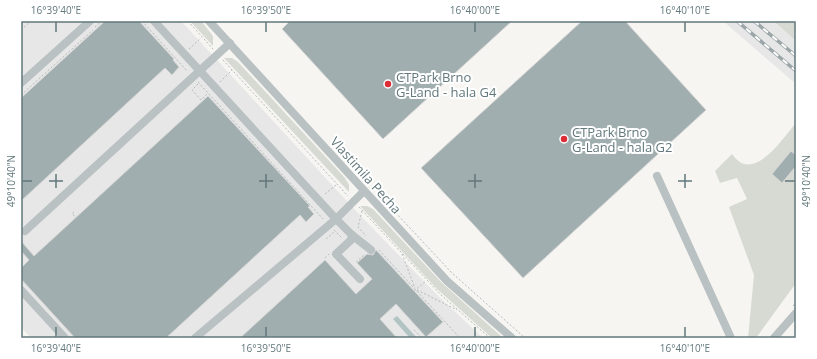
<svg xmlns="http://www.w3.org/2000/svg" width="817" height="359" font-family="'Open Sans',sans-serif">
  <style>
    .built { fill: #e6e7e6 }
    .green { fill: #d7dad2 }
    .water { fill: #b1c3c3 }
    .building { fill: #a1aeb0; stroke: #d7d6d5 }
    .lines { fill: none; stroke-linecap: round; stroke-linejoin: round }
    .path { stroke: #b5babb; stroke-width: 1; stroke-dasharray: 2 2; stroke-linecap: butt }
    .minor { stroke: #bac1c2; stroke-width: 8 }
    .rail-casing { stroke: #9ca6a9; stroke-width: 3.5 }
    .rail { stroke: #fff; stroke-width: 2; stroke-dasharray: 6; stroke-linecap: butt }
    .ticks { fill: none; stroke: #62787c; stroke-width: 1.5 }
    .poi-dot { fill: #dc2c35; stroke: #fff; stroke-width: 1.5 }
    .labels { text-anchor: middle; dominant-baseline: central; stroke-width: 4; stroke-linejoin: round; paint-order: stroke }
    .poi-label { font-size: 13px; fill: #62787c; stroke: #fff; text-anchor: start }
    .street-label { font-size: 13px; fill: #62787c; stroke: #fff }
    .neatline { fill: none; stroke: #62787c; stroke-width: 1.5 }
    .ticks-label { font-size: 10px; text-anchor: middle; fill: #62787c }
  </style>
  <rect width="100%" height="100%" fill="#f6f5f2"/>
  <g class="built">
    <path d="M21,21H181L355,210L439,297L483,338H31L21,327Z"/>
    <path d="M723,21H772L796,41V84Z"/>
  </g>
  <g class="green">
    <path d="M190,21H201L213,36V46Z"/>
    <path d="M773,21H796V41Z"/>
    <path d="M224,58H232L238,62L345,178L349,185V192Z"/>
    <path d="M796,123V283L756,338H748L754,275L729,207L747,199L737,178L720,183L715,171L732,154C753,185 782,139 796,123Z"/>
    <path d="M360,206H367L373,209L441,282L503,338H492L436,288Z"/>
  </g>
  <path class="water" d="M397,316L417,338H410L393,319Z"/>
  <g class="building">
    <path d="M105,21H139L174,59L173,60L179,67L172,75L165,68L21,201V98Z"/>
    <path d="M290,21H512L383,139L282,29Z"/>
    <path d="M582,21H625L706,110L523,278L421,168Z"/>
    <path d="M208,96L310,206L308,207L314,214L306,222L300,215L166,338H75L21,279V268L29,260L21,251V241L34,256Z"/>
    <path d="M791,151L796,155V166L782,183L772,174Z"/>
    <path d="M376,250L443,322L426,337L396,304L380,319L397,338H240L325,260L356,294L372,279L357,263L367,254L373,255Z"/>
  </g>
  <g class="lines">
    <g class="path">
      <path d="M142,21L187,71"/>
      <path d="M188,21L213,49"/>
      <path d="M95,27L102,21"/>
      <path d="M21,30L31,21"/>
      <path d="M189,49L201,38"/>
      <path d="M223,60L348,196"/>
      <path d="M198,82L323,219"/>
      <path d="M220,82L232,70"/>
      <path d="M198,84L192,90L201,100L208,93"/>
      <path d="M21,95L93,30"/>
      <path d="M325,194L336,185"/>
      <path d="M382,198L452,273L525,338"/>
      <path d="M359,207L442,296L490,338"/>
      <path d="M362,211L358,227L366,236"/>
      <path d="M74,212L72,214L76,217"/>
      <path d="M334,230L342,238"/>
      <path d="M326,239L334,232"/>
      <path d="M379,250L460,338"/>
      <path d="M402,254L415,288"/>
      <path d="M325,258L329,254"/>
      <path d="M356,262L364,255"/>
      <path d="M417,290L457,310"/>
      <path d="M414,291L426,281"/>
      <path d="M793,306L796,302"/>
      <path d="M414,330L422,338"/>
    </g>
    <g class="minor">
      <path d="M154,21L336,219L352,235L371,250"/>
      <path d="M209,21L447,281L512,338"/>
      <path d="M21,83L90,21"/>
      <path d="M657,176L731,338"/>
      <path d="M25,231L230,43"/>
      <path d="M352,235L351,240L336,254L360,279"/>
      <path d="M21,290L65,338"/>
      <path d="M195,338L336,219L364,191"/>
      <path d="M774,338L796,313"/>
    </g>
    <defs>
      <g id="rail">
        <path d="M737,21L796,71"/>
        <path d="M754,21L796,56"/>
      </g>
    </defs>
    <use href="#rail" class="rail-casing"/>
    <use href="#rail" class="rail"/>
  </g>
  <path class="ticks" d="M56,22V32M266,22V32M475,22V32M685,22V32M56,174V188M266,174V188M475,174V188M685,174V188M22,181H32M49,181H63M259,181H273M468,181H482M678,181H692M785,181H795M56,327V337M266,327V337M475,327V337M685,327V337"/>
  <g class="poi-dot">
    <circle cx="388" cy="84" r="4"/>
    <circle cx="564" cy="139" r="4"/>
  </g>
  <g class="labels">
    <g class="poi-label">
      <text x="396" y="77">CTPark Brno<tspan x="396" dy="15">G-Land - hala G4</tspan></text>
      <text x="572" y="132">CTPark Brno<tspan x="572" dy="15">G-Land - hala G2</tspan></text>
    </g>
    <g class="street-label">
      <text transform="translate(366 175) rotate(48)">Vlastimila Pecha</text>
    </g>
  </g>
  <rect width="817" height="359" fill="none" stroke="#ffffff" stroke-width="44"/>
  <rect x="22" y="22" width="773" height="315" class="neatline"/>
  <g class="ticks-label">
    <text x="56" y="14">16°39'40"E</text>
    <text x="266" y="14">16°39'50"E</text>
    <text x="475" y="14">16°40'00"E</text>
    <text x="685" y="14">16°40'10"E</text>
    <text transform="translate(11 181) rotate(-90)" y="4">49°10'40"N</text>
    <text transform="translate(806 181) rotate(-90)" y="4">49°10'40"N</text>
    <text x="56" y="352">16°39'40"E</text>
    <text x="266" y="352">16°39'50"E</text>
    <text x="475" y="352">16°40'00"E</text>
    <text x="685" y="352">16°40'10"E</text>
  </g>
</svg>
